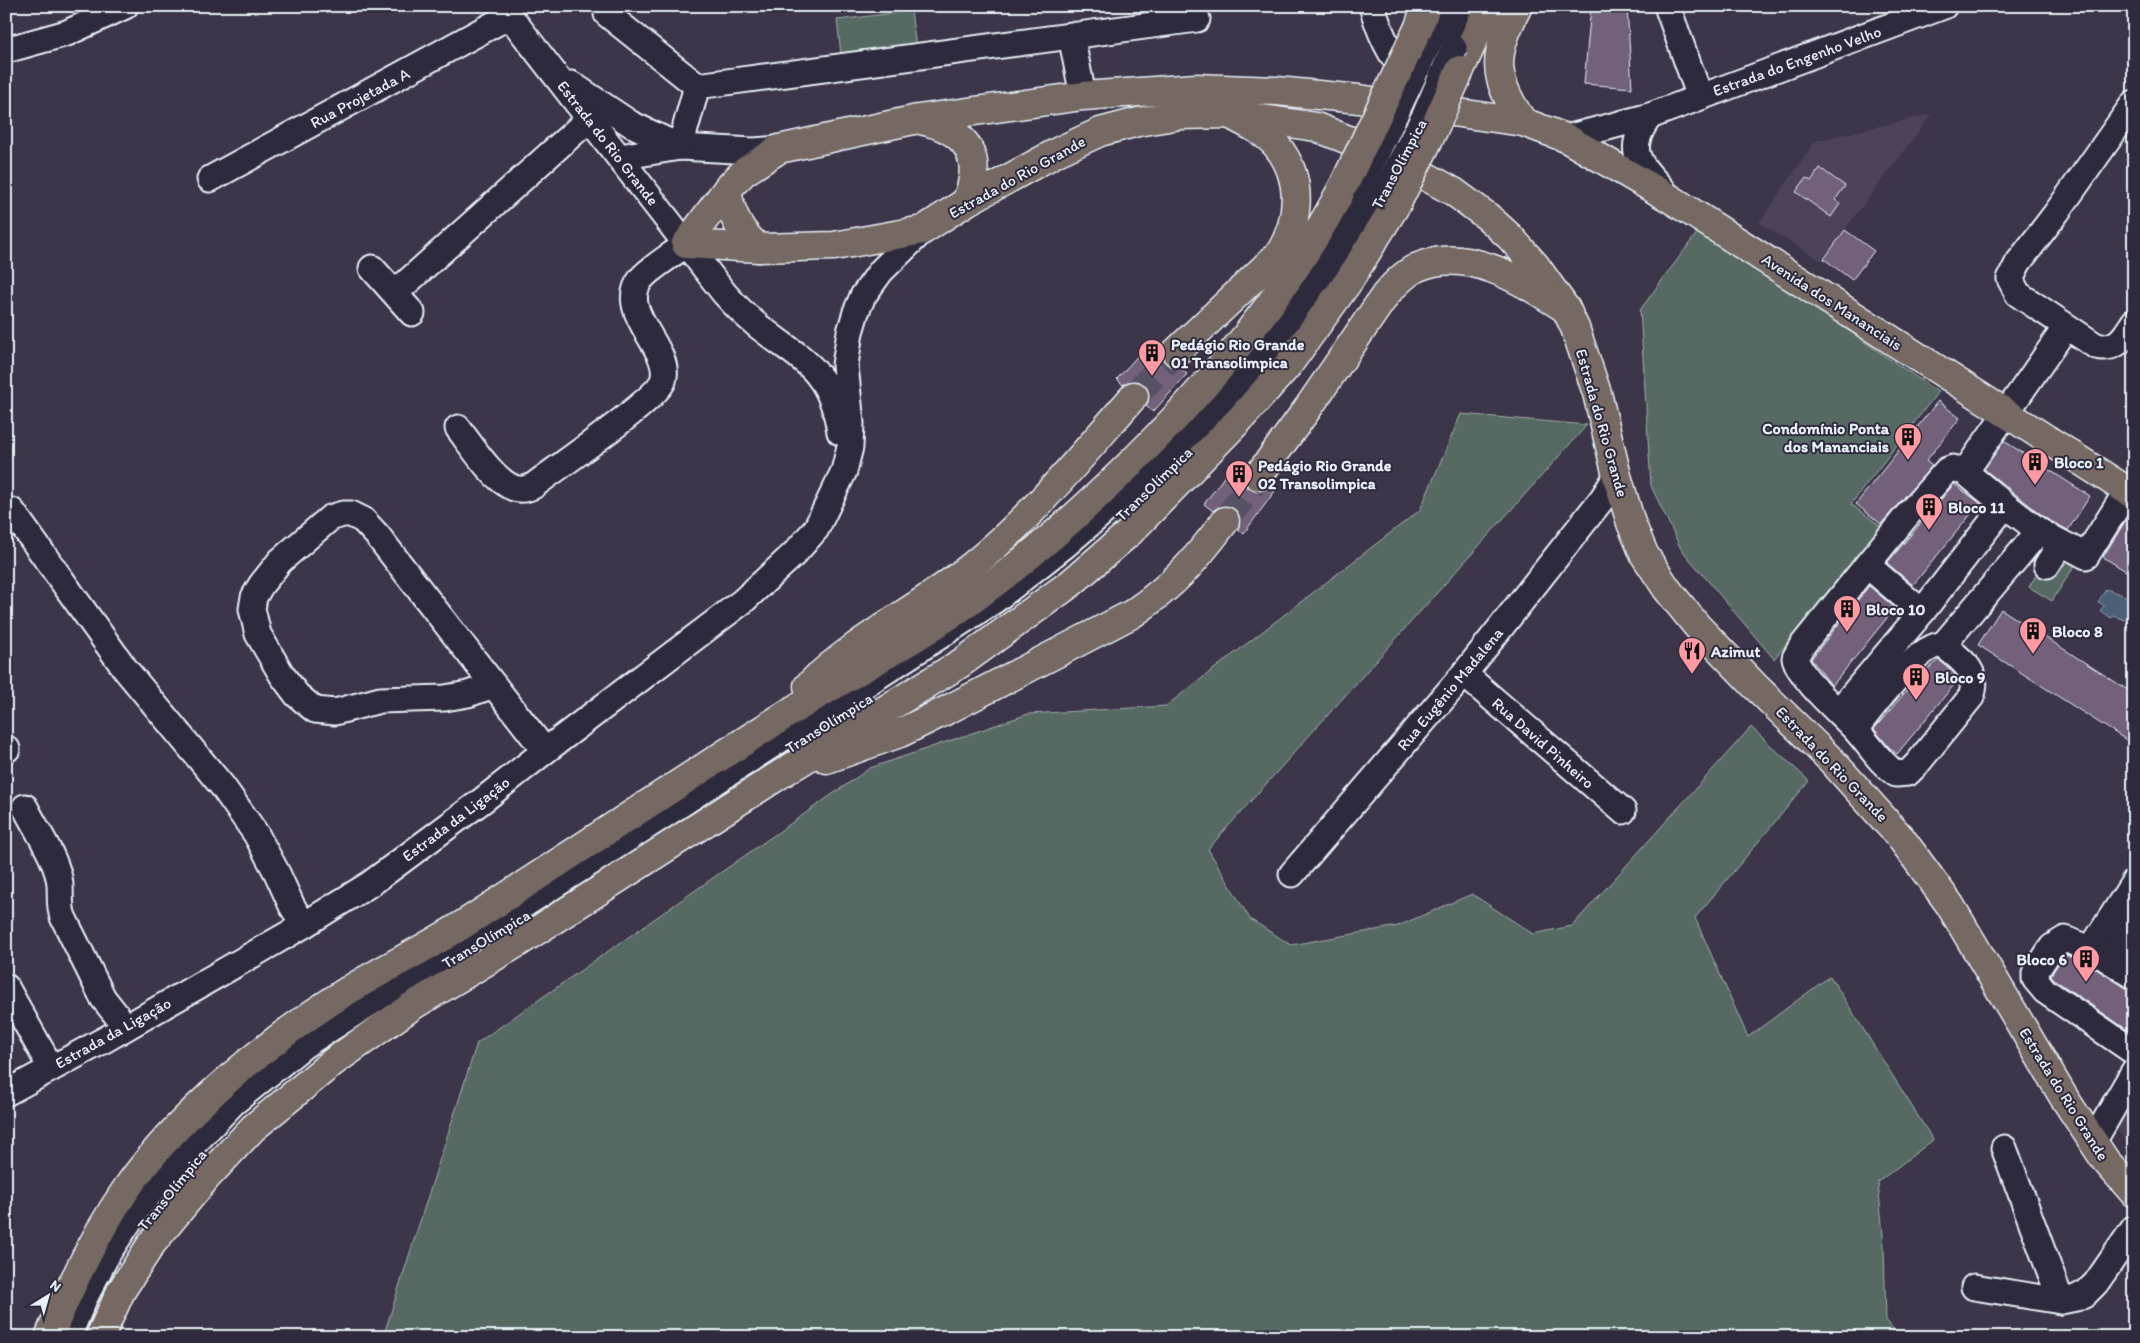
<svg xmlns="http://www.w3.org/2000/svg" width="2140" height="1343" font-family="Itim,sans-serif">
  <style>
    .built { fill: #4d4258 }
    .green { fill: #576a63; stroke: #a0aeae }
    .water { fill: #4c6077; stroke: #8a9aab }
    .building { fill: #73607a; stroke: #e8f1f8 }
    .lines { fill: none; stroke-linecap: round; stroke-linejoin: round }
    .highway-tunnel { stroke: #575163; stroke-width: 28; stroke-dasharray: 28 14; stroke-linecap: butt }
    .minor-casing { stroke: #e8f1f8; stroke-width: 29 }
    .major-casing { stroke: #e8f1f8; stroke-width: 31 }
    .highway-casing { stroke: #e8f1f8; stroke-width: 31 }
    .minor { stroke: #2f2a3d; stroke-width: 25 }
    .major { stroke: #766964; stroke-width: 28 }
    .highway { stroke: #766964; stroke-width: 28 }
    .minor-bridge-casing { stroke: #e8f1f8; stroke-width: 29; stroke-linecap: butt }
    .highway-bridge-casing { stroke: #e8f1f8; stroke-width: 31; stroke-linecap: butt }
    .minor-bridge { stroke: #2f2a3d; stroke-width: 25 }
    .highway-bridge { stroke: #766964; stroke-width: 28 }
    .labels { text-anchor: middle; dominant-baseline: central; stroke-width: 4; stroke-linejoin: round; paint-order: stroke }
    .street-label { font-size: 16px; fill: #e8f1f8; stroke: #2f2a3d }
    .poi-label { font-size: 16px; font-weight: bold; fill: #e8f1f8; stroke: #2f2a3d; text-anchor: start }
  </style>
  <rect width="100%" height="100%" fill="#3d3549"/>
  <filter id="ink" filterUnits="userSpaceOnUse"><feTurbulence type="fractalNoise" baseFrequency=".02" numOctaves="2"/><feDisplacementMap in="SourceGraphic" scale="10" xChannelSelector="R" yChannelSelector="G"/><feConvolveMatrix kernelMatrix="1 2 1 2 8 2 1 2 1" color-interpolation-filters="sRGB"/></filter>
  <g filter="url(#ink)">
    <g class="built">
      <path d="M1932,114L1821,261L1759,223L1815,141Z"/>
      <path d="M2134,1074V1151L2107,1117Z"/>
    </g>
    <g class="green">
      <path d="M911,11L917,54L842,63L837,20Z"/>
      <path d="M1700,229L1938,392L1851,504L1883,528L1774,659L1681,549L1651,486L1640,310Z"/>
      <path d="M1461,414L1587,425L1208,849L1250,919L1291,945L1398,926L1472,894L1533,934L1572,926L1751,727L1809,781L1695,918L1748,1037L1830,976L1933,1140L1878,1182L1884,1246L1886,1320L1900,1337H383L477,1043L870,768L1028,714L1166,706L1420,510Z"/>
      <path d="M2051,550L2075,565L2052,601L2029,587Z"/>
    </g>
    <path class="water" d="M2106,589L2134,599V624L2113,615L2111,618L2100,611L2104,605L2098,602Z"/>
    <g class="building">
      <path d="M1591,6H1627L1632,88L1584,84Z"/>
      <path d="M1820,168L1845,186L1835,200L1840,204L1831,217L1796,192L1806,178L1811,181Z"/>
      <path d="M1845,230L1874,251L1852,280L1824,259Z"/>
      <path d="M1151,341L1161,350V356L1165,363L1172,367H1179L1187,374L1153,412L1146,406L1149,399V391L1145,385L1137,381H1129L1123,385L1117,379Z"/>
      <path d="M1938,401L1960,418L1926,461L1932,466L1881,524L1856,504Z"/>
      <path d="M2004,441L2090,496L2068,530L2047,519L1984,469Z"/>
      <path d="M1235,462L1245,469L1242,475L1244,482L1248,488L1257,492L1264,490L1269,487L1275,491L1244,533L1238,529L1240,522V515L1234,508L1226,506H1219L1213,511L1204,504Z"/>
      <path d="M1954,484L1980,503L1913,585L1887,563Z"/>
      <path d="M2126,520L2134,525V576L2103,557Z"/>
      <path d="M1869,586L1895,608L1832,686L1811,659Z"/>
      <path d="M2001,609L2134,694V745L1978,645Z"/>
      <path d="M1939,660L1952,671L1958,680L1897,754L1889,747L1874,729L1919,676Z"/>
      <path d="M2066,955L2085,962L2126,988L2134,990V1024L2129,1031L2055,980L2051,975L2062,958Z"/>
    </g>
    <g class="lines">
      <g class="highway-tunnel">
        <path d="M1134,396L1176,352"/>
        <path d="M1225,521L1258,476"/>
      </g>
      <defs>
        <g id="minor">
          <path d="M502,6L724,293C738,309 753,323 770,335C786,348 805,358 818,375C831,391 837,412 840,432"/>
          <path d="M1372,6C1379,30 1391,63 1413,77"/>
          <path d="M1667,6L1700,97"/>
          <path d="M607,14L697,86L1197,19"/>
          <path d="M1071,35L1083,96"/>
          <path d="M1431,39L1446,6"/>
          <path d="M1454,48L1470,6"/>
          <path d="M6,50L67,33L125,6"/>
          <path d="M571,84L631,124L680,147L753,151L779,149"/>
          <path d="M2134,103L2057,212L2018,263L2010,279L2018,294L2096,346C2116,351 2124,338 2134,322"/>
          <path d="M1650,116C1624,150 1639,164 1663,190"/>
          <path d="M1566,138L1650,116L1944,6"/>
          <path d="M680,147L697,86"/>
          <path d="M620,157L680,147"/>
          <path d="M210,179L509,16"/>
          <path d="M372,268L412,313"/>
          <path d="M395,293L589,119"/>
          <path d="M458,428C471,445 494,481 514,488C520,490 527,489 533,486C555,469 655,401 663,381C674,349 615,313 641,279C650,268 674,254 686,244"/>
          <path d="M1965,472L2066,327"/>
          <path d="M1146,495L1223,415L1307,315L1344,261L1382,197"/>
          <path d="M12,511L126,670L223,787L256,834L277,873L292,906L304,925"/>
          <path d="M1867,565L1922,612"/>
          <path d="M2047,565L2061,543"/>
          <path d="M1943,645L2039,531"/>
          <path d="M1464,674L1623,811"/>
          <path d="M494,685L468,694L445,698L380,700L335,712L315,710L297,695L282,675L258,634L252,609L254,597L261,585L280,561L330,518L343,514H351L363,520L377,535C433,607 489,679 545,751"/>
          <path d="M1838,712L1922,612L2005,505"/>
          <path d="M1855,729C1871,710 1919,642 1943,645C1961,659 1981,672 1971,697L1917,764L1908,773L1896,774C1879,762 1869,744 1855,729C1838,711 1801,680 1795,658L1801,647L1904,519L1947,470L1953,468L1965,472L2005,505L2039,531L2086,556L2127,491"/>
          <path d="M6,749H7"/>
          <path d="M25,807C36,829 54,855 59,878C62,891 58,903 63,917L103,998L126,1027"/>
          <path d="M1292,874L1464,674L1602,499L1617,476"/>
          <path d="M2091,949L2134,882"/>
          <path d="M2110,961L2134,924"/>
          <path d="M2134,976L2091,949L2065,939L2052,947L2035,973V979L2045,991L2134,1052"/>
          <path d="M6,987L51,1068"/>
          <path d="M6,1093L106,1039L304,925L370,884L483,800L545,751L743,601L795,553L816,529L844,471L850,447L851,424L845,365L850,332L856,312L863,296L881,271L923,230"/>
          <path d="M2093,1142L2134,1071"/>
          <path d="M2004,1148L2061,1301"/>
          <path d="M1974,1287L2061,1301L2076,1298L2086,1293L2096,1283L2134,1228"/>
          <path d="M68,1337L84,1299L108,1253L141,1204L186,1152L233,1103L303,1046L632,836L995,600L1064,546L1124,494L1195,420L1260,342L1325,249L1361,186"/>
        </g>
        <g id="major">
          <path d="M921,120C968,130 985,158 966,202"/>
          <path d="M727,189C730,213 740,233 759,248"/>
          <path d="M686,244L759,248L834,246L923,230L966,202L1059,151L1100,132L1138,122L1180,115L1229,114L1316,127L1356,143L1420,173L1454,192L1488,217L1510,237L1535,265L1566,309L1575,328L1597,393L1617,476L1631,523L1644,554L1667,589L1697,626L1755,686L1831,760L1901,838L1950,905L2063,1096L2105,1160L2134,1193"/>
          <path d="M686,244L727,189L744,172L779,149L918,119L1083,96L1196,88L1277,91L1359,99L1523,122L1566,138L1671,199L2134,495"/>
        </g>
        <g id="highway">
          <path d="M1518,6C1493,55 1491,76 1523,122"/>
          <path d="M1419,27L1426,6"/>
          <path d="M1460,70L1489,6"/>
          <path d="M1176,352L1280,253C1300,220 1303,178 1277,146C1264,131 1246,123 1229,114"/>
          <path d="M1258,476L1308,408L1386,294C1395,284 1405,273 1418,267C1469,245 1525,283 1566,309"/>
          <path d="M808,686C857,638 920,608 973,565C1033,516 1083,454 1134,396"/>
          <path d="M827,759L900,733L951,708L1132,614C1174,585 1195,561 1225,521"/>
          <path d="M49,1337C70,1286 96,1233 127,1188C179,1114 268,1041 344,993C384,968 427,948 467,922C574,853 680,782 787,714C849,674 916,641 976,597C1028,559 1077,516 1124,470C1211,385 1289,292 1345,183"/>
          <path d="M100,1337L121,1291L152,1243L206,1178L253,1128L333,1062L412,1006L519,942L784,772L961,663L1071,583L1130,532L1241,418L1288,365L1348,282L1397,203"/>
        </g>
      </defs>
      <use href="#minor" class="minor-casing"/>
      <use href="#major" class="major-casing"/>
      <use href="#highway" class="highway-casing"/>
      <use href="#minor" class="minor"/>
      <use href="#major" class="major"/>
      <use href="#highway" class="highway"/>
      <defs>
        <g id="minor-bridge">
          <path d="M1361,186L1431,39"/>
          <path d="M1382,197L1425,115L1454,48"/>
        </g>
        <g id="highway-bridge">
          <path d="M1345,183L1419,27"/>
          <path d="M1397,203L1433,131L1460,70"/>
        </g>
      </defs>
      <use href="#minor-bridge" class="minor-bridge-casing"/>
      <use href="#highway-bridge" class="highway-bridge-casing"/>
      <use href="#minor-bridge" class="minor-bridge"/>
      <use href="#highway-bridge" class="highway-bridge"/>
    </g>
  </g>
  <defs>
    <symbol id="building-pin" viewBox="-11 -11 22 30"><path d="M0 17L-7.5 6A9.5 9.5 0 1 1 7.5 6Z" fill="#ff9aa2" stroke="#2f2a3d"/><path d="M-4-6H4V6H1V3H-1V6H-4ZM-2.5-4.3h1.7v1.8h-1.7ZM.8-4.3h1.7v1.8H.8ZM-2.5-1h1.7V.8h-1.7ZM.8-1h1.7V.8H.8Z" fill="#111"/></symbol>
    <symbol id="restaurant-pin" viewBox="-11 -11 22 30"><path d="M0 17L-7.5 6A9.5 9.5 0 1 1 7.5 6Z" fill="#ff9aa2" stroke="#2f2a3d"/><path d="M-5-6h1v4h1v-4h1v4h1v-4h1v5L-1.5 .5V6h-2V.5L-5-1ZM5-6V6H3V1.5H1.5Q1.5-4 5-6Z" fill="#111"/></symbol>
  </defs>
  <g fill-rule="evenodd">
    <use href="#building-pin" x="1136" y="337" width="32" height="43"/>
    <use href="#building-pin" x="1892" y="421" width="32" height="43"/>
    <use href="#building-pin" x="2019" y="446" width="32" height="43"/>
    <use href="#building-pin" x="1223" y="458" width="32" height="43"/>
    <use href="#building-pin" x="1913" y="491" width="32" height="43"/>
    <use href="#building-pin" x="1831" y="593" width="32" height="43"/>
    <use href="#building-pin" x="2017" y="615" width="32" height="43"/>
    <use href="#restaurant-pin" x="1676" y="635" width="32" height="43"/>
    <use href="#building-pin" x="1900" y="661" width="32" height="43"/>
    <use href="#building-pin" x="2070" y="943" width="32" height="43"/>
  </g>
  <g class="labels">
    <g class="street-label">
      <text transform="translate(1797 61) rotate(-20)">Estrada do Engenho Velho</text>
      <text transform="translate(360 98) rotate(-28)">Rua Projetada A</text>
      <text transform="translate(608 143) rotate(52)">Estrada do Rio Grande</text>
      <text transform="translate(1399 164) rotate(-62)">TransOlímpica</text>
      <text transform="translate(1017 177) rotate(-29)">Estrada do Rio Grande</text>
      <text transform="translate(1832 302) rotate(33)">Avenida dos Mananciais</text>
      <text transform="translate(1602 423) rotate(74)">Estrada do Rio Grande</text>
      <text transform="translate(1154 484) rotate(-44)">TransOlímpica</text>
      <text transform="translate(1450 689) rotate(-50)">Rua Eugênio Madalena</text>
      <text transform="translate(829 723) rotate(-32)">TransOlímpica</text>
      <text transform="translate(1543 743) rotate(41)">Rua David Pinheiro</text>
      <text transform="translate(1832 764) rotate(46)">Estrada do Rio Grande</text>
      <text transform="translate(456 819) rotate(-37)">Estrada da Ligação</text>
      <text transform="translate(486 939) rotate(-31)">TransOlímpica</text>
      <text transform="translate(113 1033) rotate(-29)">Estrada da Ligação</text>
      <text transform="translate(2064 1094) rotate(58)">Estrada do Rio Grande</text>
      <text transform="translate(172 1190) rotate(-51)">TransOlímpica</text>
    </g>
    <g class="poi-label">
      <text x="1171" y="344">Pedágio Rio Grande<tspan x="1171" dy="18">01 Transolimpica</tspan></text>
      <text x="1889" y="428" text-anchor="end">Condomínio Ponta<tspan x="1889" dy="18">dos Mananciais</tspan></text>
      <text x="2054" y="462">Bloco 1</text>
      <text x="1258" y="465">Pedágio Rio Grande<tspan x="1258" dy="18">02 Transolimpica</tspan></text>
      <text x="1948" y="507">Bloco 11</text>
      <text x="1866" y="609">Bloco 10</text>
      <text x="2052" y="631">Bloco 8</text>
      <text x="1711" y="651">Azimut</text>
      <text x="1935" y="677">Bloco 9</text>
      <text x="2067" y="959" text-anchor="end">Bloco 6</text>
    </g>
  </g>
  <rect width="2140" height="1343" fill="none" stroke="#2f2a3d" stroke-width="25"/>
  <rect x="12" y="12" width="2115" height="1318" fill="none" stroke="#e8f1f8" stroke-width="2" filter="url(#ink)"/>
  <g transform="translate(48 1296) rotate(37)" stroke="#2f2a3d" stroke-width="4" paint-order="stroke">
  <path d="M0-4L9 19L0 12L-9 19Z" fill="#e8f1f8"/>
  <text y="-8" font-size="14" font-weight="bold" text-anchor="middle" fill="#e8f1f8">N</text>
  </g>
</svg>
